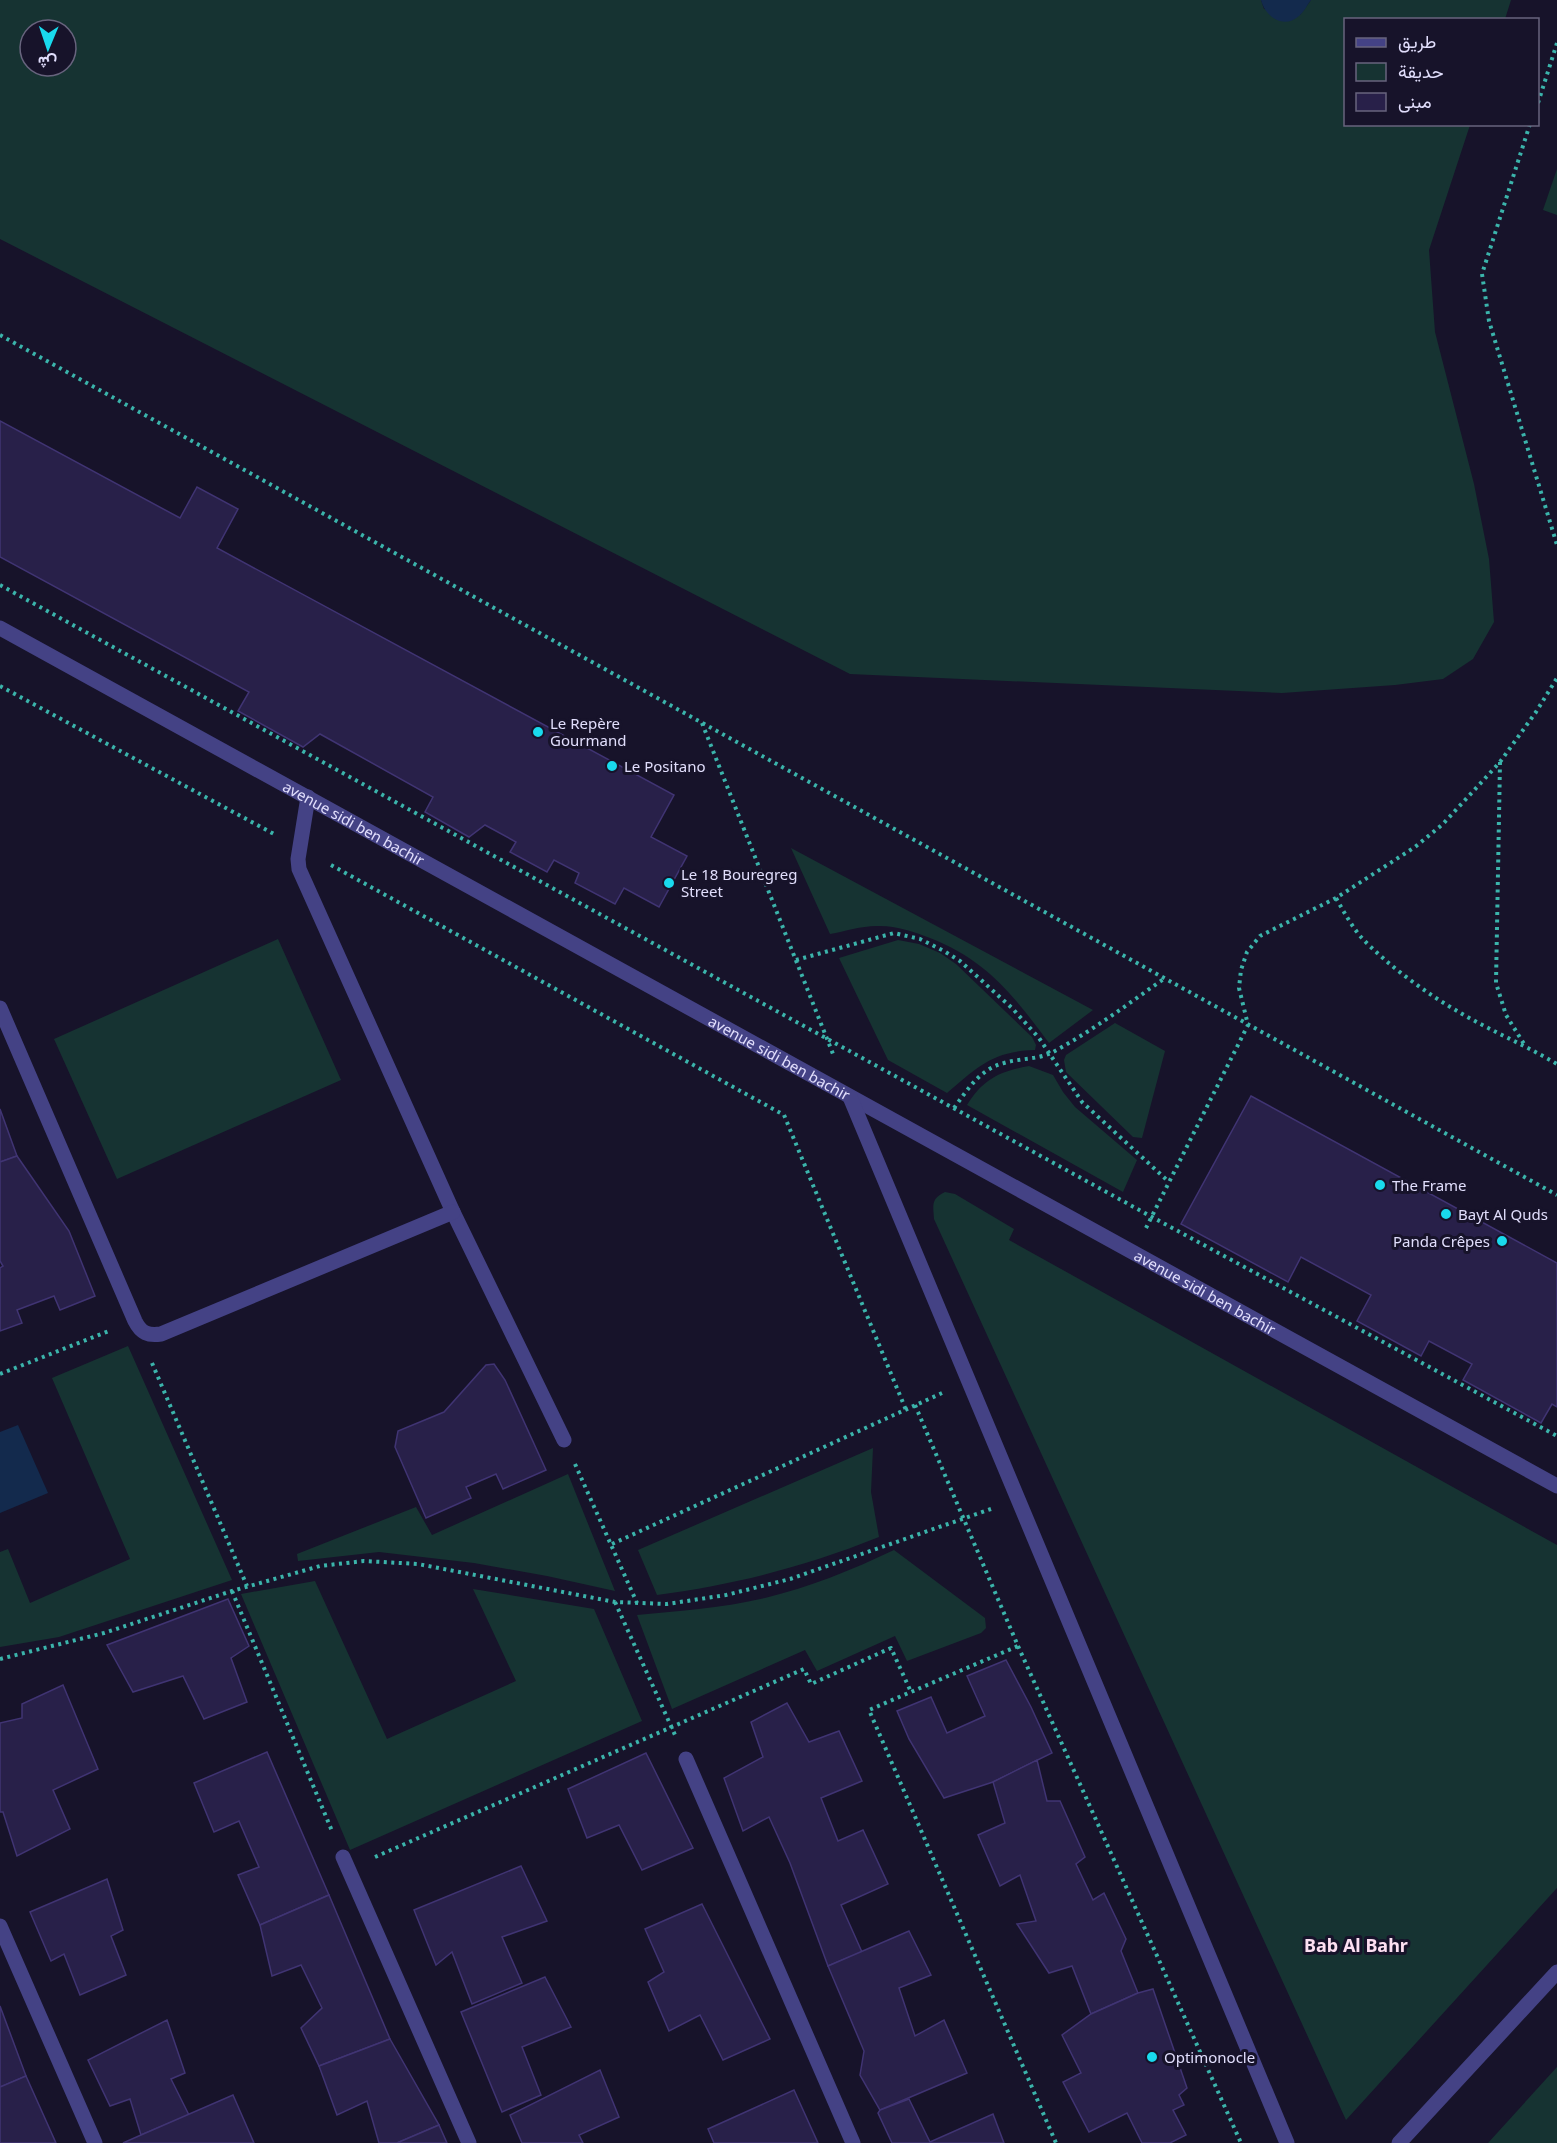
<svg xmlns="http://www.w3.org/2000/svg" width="1557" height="2143" font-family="'Noto Sans',Vazirmatn,sans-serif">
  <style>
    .green { fill: #163332; fill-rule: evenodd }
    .water { fill: #132a4d }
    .building { fill: #282049; stroke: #403473; stroke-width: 1.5 }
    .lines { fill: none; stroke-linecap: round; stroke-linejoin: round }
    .path { stroke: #3bb4ab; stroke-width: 4; stroke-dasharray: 3 4.5; stroke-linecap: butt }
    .service { stroke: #444285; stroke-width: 15 }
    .minor { stroke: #444285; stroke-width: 15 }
    .poi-dot { fill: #19daed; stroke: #17132a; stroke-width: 2 }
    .labels { text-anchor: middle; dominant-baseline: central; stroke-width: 6; stroke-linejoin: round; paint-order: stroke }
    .poi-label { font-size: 15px; fill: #e1defc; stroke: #17132a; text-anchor: start }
    .street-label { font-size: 15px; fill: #e1defc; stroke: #17132a }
    .quarter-label { font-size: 18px; font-weight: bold; fill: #fde0f2; stroke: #17132a }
  </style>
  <rect width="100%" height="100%" fill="#17132a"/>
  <g class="green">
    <path d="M0,0H1261L1264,9L1300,15L1311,0H1511L1505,19L1346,20V124L1470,125L1429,250L1435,332L1474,484L1489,559L1494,622L1473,659L1443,679L1395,685L1282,693L850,674L0,239ZM30,30H66V66H30Z"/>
    <path d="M1557,169V215L1543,210Z"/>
    <path d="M791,848L1093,1010L1049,1043C1013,995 988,961 930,938C914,932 897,926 880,926C864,925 846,931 830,934Z"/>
    <path d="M278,939L341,1080L117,1179L54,1039Z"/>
    <path d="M898,940L919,944L940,953L956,964L1032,1037L1036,1045L1035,1050C993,1051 977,1067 947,1093L888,1060L839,958Z"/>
    <path d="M1115,1023L1165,1051L1142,1138L1133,1137L1066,1072L1064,1060L1066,1055Z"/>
    <path d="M1029,1066L1053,1075L1063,1092L1075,1107L1137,1160L1123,1192L967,1105C983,1079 1000,1071 1029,1066Z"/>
    <path d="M945,1192L955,1194L1014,1229L1009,1240L1557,1545V1888L1346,2120L934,1219C933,1204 931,1199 945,1192Z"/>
    <path d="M128,1346L232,1580L59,1637L0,1647V1552L8,1549L30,1603L130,1559L52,1378Z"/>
    <path d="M873,1448L871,1492L879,1537C804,1567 737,1584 657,1595L638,1550Z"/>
    <path d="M568,1474L615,1591L547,1576L474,1563L379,1552L298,1561L297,1554L416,1507L432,1535Z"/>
    <path d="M894,1550L985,1618L986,1628L981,1633L907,1661L895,1636L817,1671L805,1650L672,1709L637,1615C680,1611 723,1608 765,1598C810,1587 852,1570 894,1550Z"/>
    <path d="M315,1581L387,1739L516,1681L473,1589L594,1609L642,1721L350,1850L241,1594Z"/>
    <path d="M1557,2067V2143H1488Z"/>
  </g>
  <g class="water">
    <path d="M1261,0H1311C1307,5 1304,12 1299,16C1283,30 1265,16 1261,0Z"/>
    <path d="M18,1425L48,1493L0,1513V1432Z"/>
  </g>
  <g class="building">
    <path d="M0,421L180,518L197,487L238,509L217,548L674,795L651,837L687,856L659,907L624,888L615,904L575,883L579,873L554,860L547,872L510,852L516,842L485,825L469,837L425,812L433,797L320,734L303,747L238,711L249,692L0,557Z"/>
    <path d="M1251,1096L1557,1263V1407L1552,1404L1541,1423L1463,1380L1472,1364L1429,1341L1421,1356L1357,1321L1371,1295L1301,1257L1288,1282L1181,1224Z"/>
    <path d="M0,1109L17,1156L0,1162Z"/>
    <path d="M17,1156L69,1231L95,1296L60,1310L54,1296L17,1310L22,1323L0,1331V1268L3,1266L0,1261V1162Z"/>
    <path d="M494,1364L505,1380L546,1470L503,1489L496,1474L466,1487L471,1498L426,1518L395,1447L398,1431L444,1412L486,1365Z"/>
    <path d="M228,1599L249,1646L231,1658L247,1702L204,1719L183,1676L133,1692L107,1645Z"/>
    <path d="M1006,1660L1031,1707L1052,1753L993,1782L944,1798L909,1739L897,1711L931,1697L947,1733L985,1716L967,1676Z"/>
    <path d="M63,1685L98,1769L53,1790L70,1829L17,1856L3,1812H0V1723L22,1718V1704Z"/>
    <path d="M787,1703L809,1742L839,1731L862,1781L821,1798L838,1841L863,1830L888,1884L841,1905L862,1952L828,1966L790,1863L769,1817L743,1831L724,1778L763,1757L751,1722Z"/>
    <path d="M267,1752L329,1895L260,1925L238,1875L259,1867L239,1821L214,1832L194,1783Z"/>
    <path d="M646,1753L693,1848L642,1870L619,1825L587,1838L568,1789Z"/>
    <path d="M1037,1760L1047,1801H1060L1085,1857L1076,1864L1093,1900L1104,1893L1126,1939L1121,1951L1138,1993L1091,2014L1072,1966L1049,1973L1017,1924L1036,1921L1020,1875L1000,1886L978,1835L1005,1823L993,1782Z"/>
    <path d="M521,1866L547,1921L502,1937L522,1983L472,2004L452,1952L436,1965L414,1910Z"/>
    <path d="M107,1879L123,1930L111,1936L126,1975L80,1995L64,1954L51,1961L30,1912Z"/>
    <path d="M329,1895L390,2039L319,2066L301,2028L322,2008L301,1965L272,1976L260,1925Z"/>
    <path d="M702,1904L770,2039L723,2060L700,2015L669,2031L648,1982L664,1972L645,1929Z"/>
    <path d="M909,1931L931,1975L899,1988L915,2036L944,2020L967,2073L880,2110L860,2075L864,2051L828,1966Z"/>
    <path d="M545,1977L571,2027L522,2047L541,2095L502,2112L461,2012Z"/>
    <path d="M1153,1989L1187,2088L1179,2095L1184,2105L1173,2110L1186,2135L1170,2143H1142L1127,2113L1089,2132L1063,2082L1081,2073L1062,2035L1091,2014L1138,1993Z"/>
    <path d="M0,2006L26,2076L0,2087Z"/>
    <path d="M167,2020L185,2073L171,2079L189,2115L141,2135L130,2099L110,2106L88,2060Z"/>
    <path d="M390,2039L439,2125L397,2143H379L367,2101L337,2115L319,2066Z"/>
    <path d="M600,2070L619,2117L579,2135L583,2143H522L510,2115Z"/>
    <path d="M26,2076L56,2143H0V2087Z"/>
    <path d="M794,2090L818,2143H714L708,2129Z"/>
    <path d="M233,2095L254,2143H123L141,2135Z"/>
    <path d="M909,2099L930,2142L993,2114L1004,2143H892L878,2113L880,2110Z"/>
    <path d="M439,2125L447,2143H397Z"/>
  </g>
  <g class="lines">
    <g class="path">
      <path d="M1538,103L1557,43"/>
      <path d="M1530,124L1482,274L1489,321L1557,545"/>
      <path d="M0,335L1557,1195"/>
      <path d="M0,585L1152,1217L1557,1436"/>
      <path d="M0,686L274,834"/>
      <path d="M702,723L833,1054"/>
      <path d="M1500,762L1496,983L1506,1015L1524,1044"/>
      <path d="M331,865L784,1115L906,1410"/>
      <path d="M1336,898C1344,912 1351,925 1361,937C1386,964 1427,994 1459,1012C1491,1031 1525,1045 1557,1064"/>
      <path d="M796,960L894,933L920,939L944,951L960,961L1012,1008L1039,1038L1082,1102L1169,1182"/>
      <path d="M954,1108C968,1089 980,1069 1004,1063C1020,1058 1037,1060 1053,1052C1092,1031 1128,1004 1165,978"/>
      <path d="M1146,1228L1248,1025L1239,988L1241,970L1247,952L1260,936L1336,898L1415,847L1443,824L1500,762L1536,712L1557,678"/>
      <path d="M152,1363L247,1586"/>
      <path d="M0,1374L109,1331"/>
      <path d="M915,1405L1018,1646L869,1710L1056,2143"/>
      <path d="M575,1464L637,1603"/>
      <path d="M612,1544L942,1393"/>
      <path d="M232,1591L332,1831"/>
      <path d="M615,1602L675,1735"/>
      <path d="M1018,1646L1241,2143"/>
      <path d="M0,1659L104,1633L232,1591L320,1566L364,1561L418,1564L615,1602L667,1604L726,1595L790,1579L991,1509"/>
      <path d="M375,1857L804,1669L811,1684L891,1648L911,1692"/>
    </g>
    <g class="service">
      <path d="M308,797L298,859L299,869L453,1212L564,1440"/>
      <path d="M0,1008L135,1321C141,1333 148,1336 161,1334L453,1212"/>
      <path d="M686,1759L853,2143"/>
      <path d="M343,1857L469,2143"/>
      <path d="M0,1926L95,2143"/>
    </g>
    <g class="minor">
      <path id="s1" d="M0,628L1557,1486"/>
      <path d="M850,1097L1287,2143"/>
      <path d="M1399,2143L1557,1972"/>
    </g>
  </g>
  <g class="poi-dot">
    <circle cx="538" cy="732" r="6"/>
    <circle cx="612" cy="766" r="6"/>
    <circle cx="669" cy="883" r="6"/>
    <circle cx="1380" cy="1185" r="6"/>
    <circle cx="1446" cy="1214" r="6"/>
    <circle cx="1502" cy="1241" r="6"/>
    <circle cx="1152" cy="2057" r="6"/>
  </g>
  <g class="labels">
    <g class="poi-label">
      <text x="550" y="723">Le Repère<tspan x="550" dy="17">Gourmand</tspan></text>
      <text x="624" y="766">Le Positano</text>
      <text x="681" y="874">Le 18 Bouregreg<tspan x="681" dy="17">Street</tspan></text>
      <text x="1392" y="1185">The Frame</text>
      <text x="1458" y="1214">Bayt Al Quds</text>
      <text x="1490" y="1241" text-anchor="end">Panda Crêpes</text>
      <text x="1164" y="2057">Optimonocle</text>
    </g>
    <g class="street-label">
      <text stroke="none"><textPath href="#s1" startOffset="404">avenue sidi ben bachir</textPath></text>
      <text stroke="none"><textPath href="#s1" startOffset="890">avenue sidi ben bachir</textPath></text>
      <text stroke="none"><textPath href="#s1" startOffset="1376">avenue sidi ben bachir</textPath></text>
    </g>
    <g class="quarter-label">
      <text x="1356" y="1945">Bab Al Bahr</text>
    </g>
  </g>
  <rect x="1344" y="18" width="195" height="108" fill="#17132a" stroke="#68647e" stroke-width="1.5"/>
  <rect x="1356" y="38" width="30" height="9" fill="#444285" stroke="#68647e" stroke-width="1.5"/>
  <text x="1398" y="48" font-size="18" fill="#e1defc">طريق</text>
  <rect x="1356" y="63" width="30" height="18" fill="#163332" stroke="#68647e" stroke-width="1.5"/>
  <text x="1398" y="78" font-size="18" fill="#e1defc">حديقة</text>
  <rect x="1356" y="93" width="30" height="18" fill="#282049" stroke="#68647e" stroke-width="1.5"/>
  <text x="1398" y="108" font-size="18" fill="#e1defc">مبنى</text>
  <g transform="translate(48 48) rotate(182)"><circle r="28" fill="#17132a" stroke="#68647e" stroke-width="1.5"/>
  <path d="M0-4.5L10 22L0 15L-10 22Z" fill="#19daed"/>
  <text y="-9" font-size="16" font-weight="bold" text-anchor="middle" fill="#e1defc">ش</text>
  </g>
</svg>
